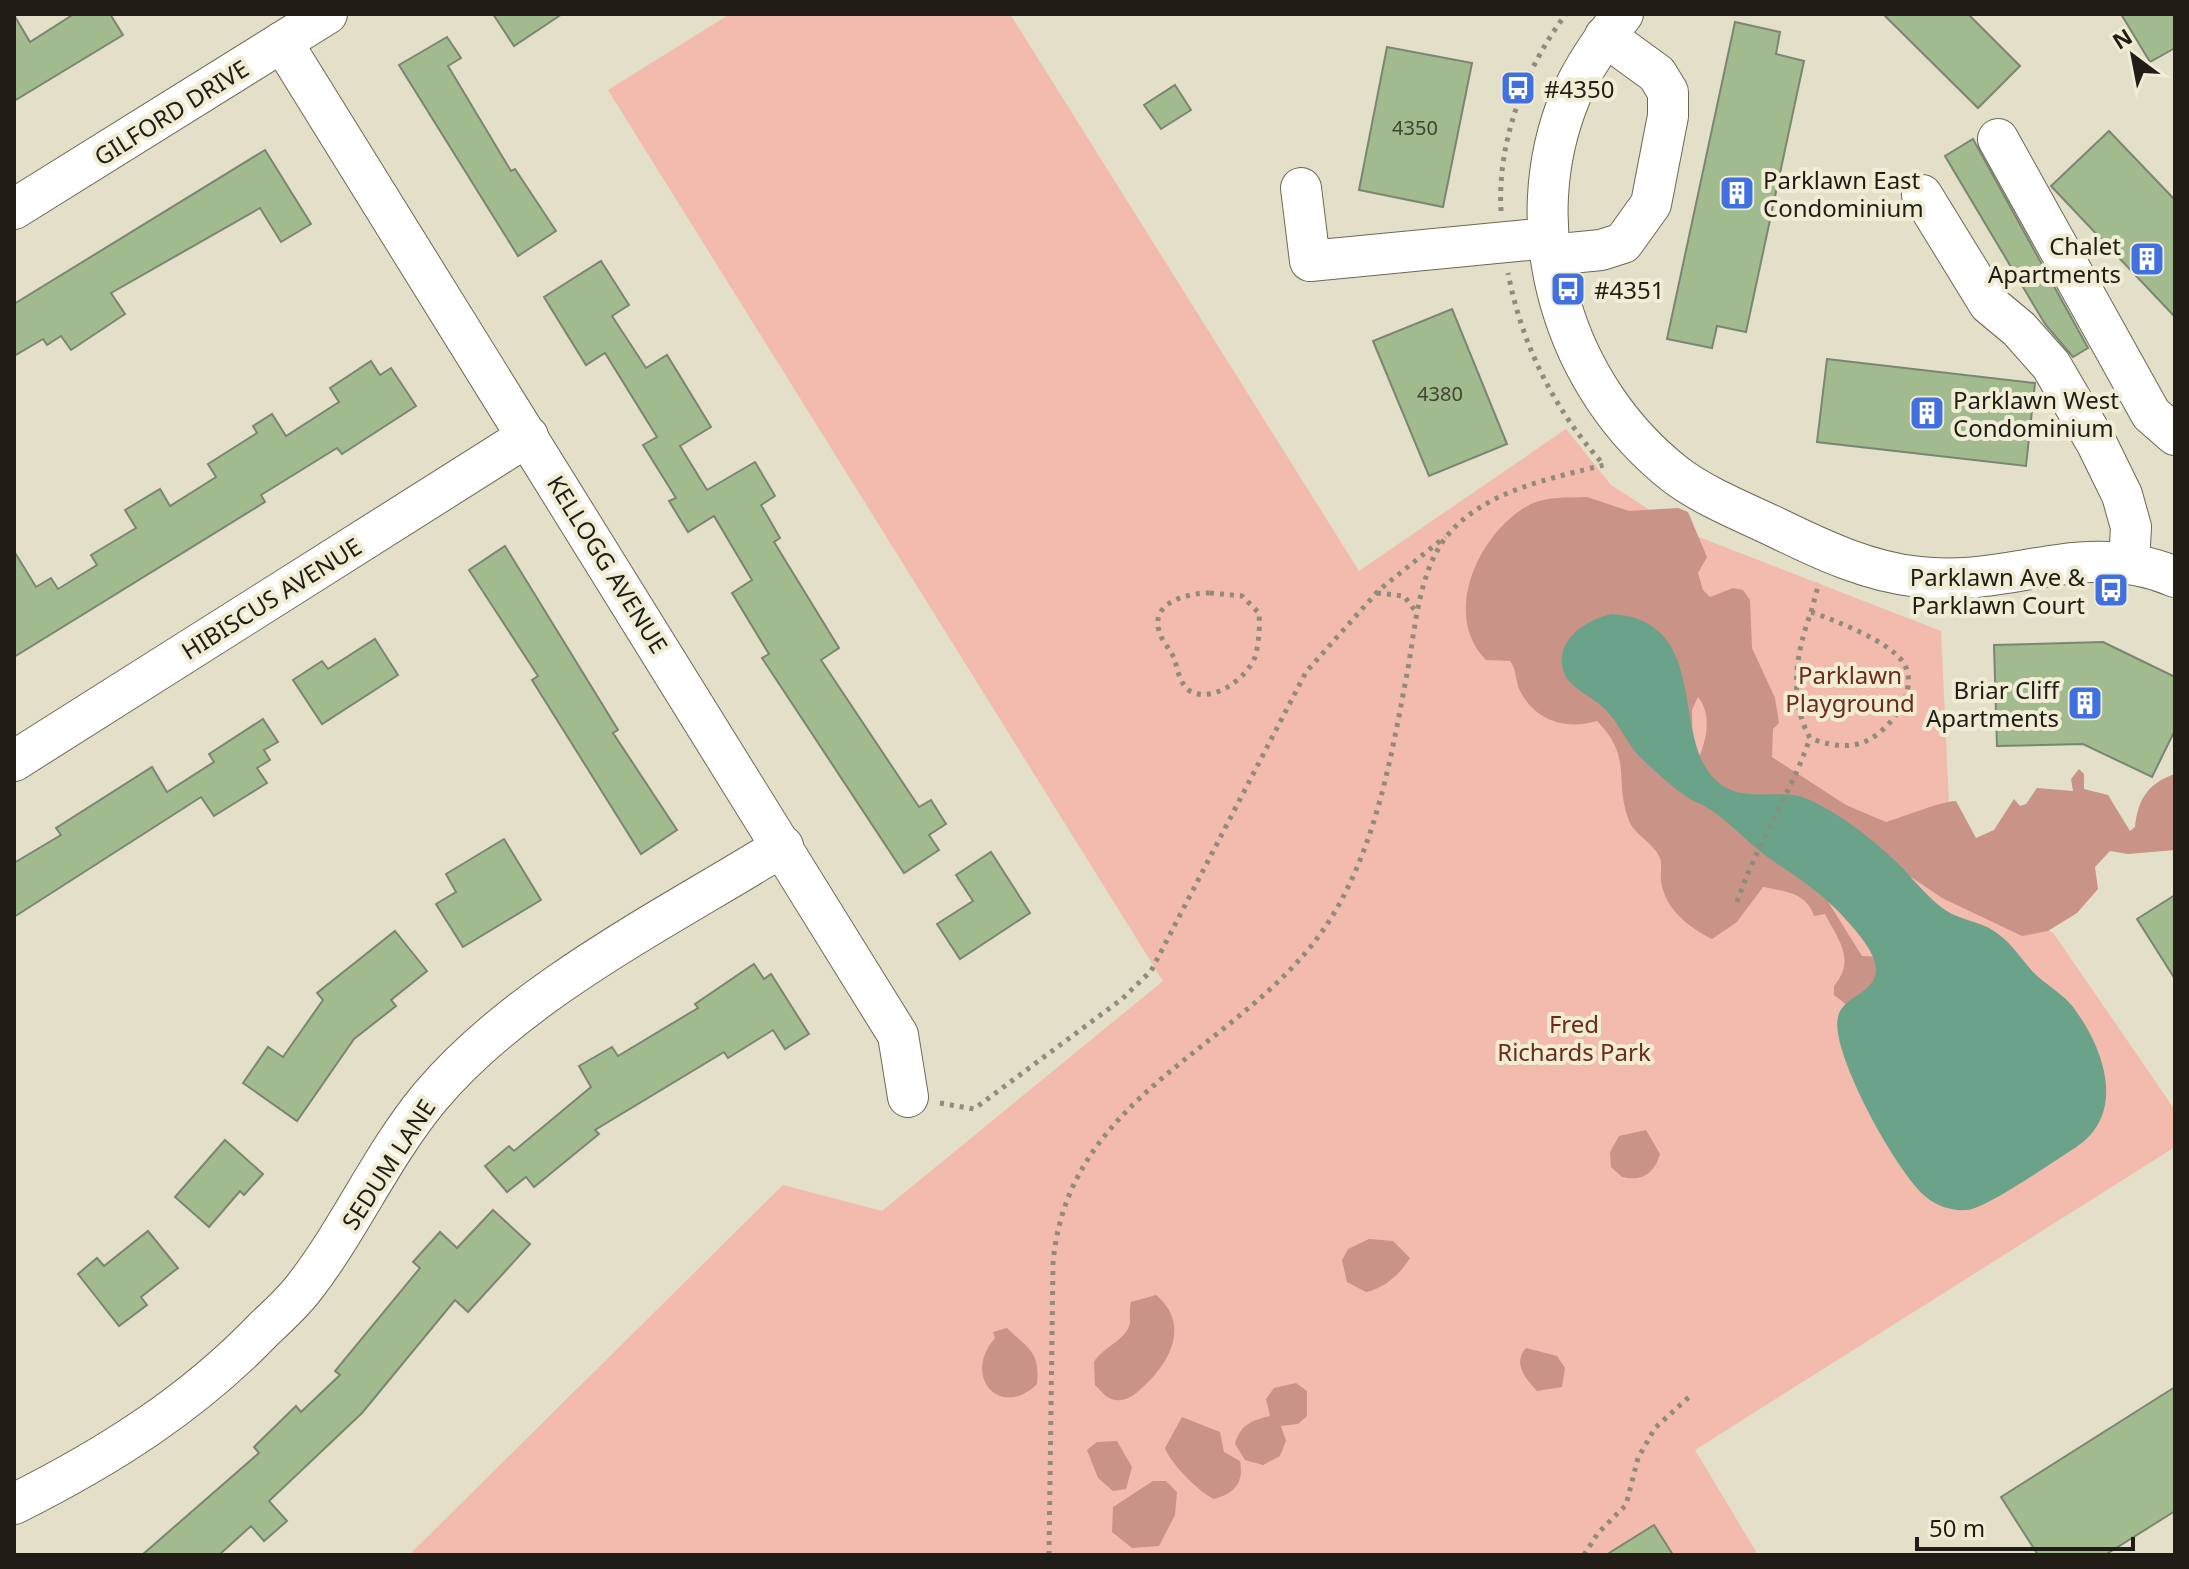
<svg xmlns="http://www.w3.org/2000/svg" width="2189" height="1569" font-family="'Noto Sans',sans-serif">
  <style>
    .green { fill: #f2bbae }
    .forest { fill: #ca9387; fill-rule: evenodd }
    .water { fill: #6ba28a }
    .building { fill: #a1bb8e; stroke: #7b8672; stroke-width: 2 }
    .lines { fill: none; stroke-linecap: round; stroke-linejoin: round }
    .minor-casing { stroke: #6c6853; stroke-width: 42 }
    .path { stroke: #8f8c7b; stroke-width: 5; stroke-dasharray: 4 6; stroke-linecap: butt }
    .minor { stroke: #fff; stroke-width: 40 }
    .labels { text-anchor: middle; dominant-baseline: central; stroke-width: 8; stroke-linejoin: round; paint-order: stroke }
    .number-label { font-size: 20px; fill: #404433 }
    .poi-label { font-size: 24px; fill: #1f1d15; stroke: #f1edd5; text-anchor: start }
    .street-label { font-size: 24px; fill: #1f1d15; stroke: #f1edd5 }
    .park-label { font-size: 24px; fill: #6c291c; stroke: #f1edd5 }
  </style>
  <rect width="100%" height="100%" fill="#e3dfc8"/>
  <path class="green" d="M730,14H1010L1359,571L1566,429L1611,485L1681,530L1941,631L1952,869L2054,934L2175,1110V1147L1695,1450L1758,1555H409L783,1185L882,1211L1163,981L608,90Z"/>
  <g class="forest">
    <path d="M1587,497L1629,511L1678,508L1688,512L1707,557L1698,573L1703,590L1710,597L1733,588L1743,590L1750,600L1752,648L1775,698L1779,723L1773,729L1772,757L1846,805L1886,822C1906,816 1939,802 1956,801L1976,838L1994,830L2014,799L2020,806L2026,804L2037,788L2073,791L2071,779L2079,769L2084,774V789L2108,795L2130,831L2135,827C2138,799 2148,783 2175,774V850L2128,854L2110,851L2095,867L2098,889L2077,913L2048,931L2022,936L1942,898L1911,877L1810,873L1862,956L1885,957L1891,985L1852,1009L1834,995V986C1856,960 1839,941 1825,914L1814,916C1807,893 1784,891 1763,887L1737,922L1712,939C1688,927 1665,909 1661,881C1660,873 1663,863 1659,856C1652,841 1633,835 1628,818C1614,777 1633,758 1597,721C1567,730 1536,722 1520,691C1515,681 1517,670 1510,661L1486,660C1440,614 1480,530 1531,504C1548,496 1568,498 1587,497ZM1698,697C1715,719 1704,748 1693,771L1692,710Z"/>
    <path d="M1646,1130L1660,1154C1655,1173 1642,1182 1622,1177L1611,1167L1610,1152L1619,1136Z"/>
    <path d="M1369,1239L1393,1241L1410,1258C1400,1274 1385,1288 1366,1292L1347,1282L1342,1260L1348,1249Z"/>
    <path d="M1156,1295C1191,1324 1170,1363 1143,1387C1136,1394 1126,1402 1115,1400C1107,1399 1101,1391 1095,1385L1094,1362C1102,1347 1128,1340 1130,1322C1130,1315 1129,1309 1131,1302Z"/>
    <path d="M1007,1328C1028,1349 1040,1350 1037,1384C1001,1420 961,1377 995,1338L993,1332Z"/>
    <path d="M1526,1348L1557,1356L1565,1368L1562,1387L1537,1391C1526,1379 1512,1364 1526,1348Z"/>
    <path d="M1296,1383L1307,1391V1416L1298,1424L1281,1426L1286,1441L1280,1456L1263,1465L1245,1460L1235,1444C1240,1425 1252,1420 1270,1416L1266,1399L1274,1388Z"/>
    <path d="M1182,1417L1220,1432L1224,1452L1240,1461C1244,1483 1235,1493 1214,1499C1199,1492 1170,1463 1165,1448Z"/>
    <path d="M1117,1441L1132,1467L1126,1489L1113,1491L1098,1478L1087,1450L1097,1442Z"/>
    <path d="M1153,1481H1166L1177,1492L1175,1515L1159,1546L1132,1548L1112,1532L1113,1507Z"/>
  </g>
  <path class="water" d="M1612,614C1721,621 1661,760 1731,790C1755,800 1786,788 1810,800C1839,814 1866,834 1890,856C1908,872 1922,892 1941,907C1956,919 1973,920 1989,928C2009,939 2019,956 2033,972C2046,985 2062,993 2073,1007C2104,1048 2128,1114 2075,1148C2054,1161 1987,1208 1967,1210C1952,1211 1938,1207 1926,1197C1898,1175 1829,1051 1838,1017C1843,995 1874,995 1876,971C1878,953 1851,925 1839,912C1819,892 1799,878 1776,863C1751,847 1731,822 1706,807C1701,803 1696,803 1690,799C1674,789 1656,772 1642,759C1628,746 1620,724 1605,709C1594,698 1572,689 1565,675C1551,643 1584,620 1612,614Z"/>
  <g class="building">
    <path d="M74,14H110L123,35L14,101V15L30,42Z"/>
    <path d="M493,14H562L514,46Z"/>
    <path d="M1883,14H1968L2020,66L1978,108Z"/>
    <path d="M2121,14H2175V48L2150,62Z"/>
    <path d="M1735,22L1780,32L1776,54L1804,61L1746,332L1717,326L1712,348L1667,339Z"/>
    <path d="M447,37L461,58L448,66L511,171L515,169L556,231L518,256L399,65Z"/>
    <path d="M1387,47L1472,63L1443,207L1359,190Z"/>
    <path d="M1175,85L1191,110L1161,129L1144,105Z"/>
    <path d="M2109,131L2175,200V317L2051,186Z"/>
    <path d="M1973,139L2088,348L2073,357L2045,324L1945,156Z"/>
    <path d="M265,150L311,224L281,242L260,208L111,293L125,314L71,350L61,336L47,345L43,339L14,356V304Z"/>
    <path d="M601,261L629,305L612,316L646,368L667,355L711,427L680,446L707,490L755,462L775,496L761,505L780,538L774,542L839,648L821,660L919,807L931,800L946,824L929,835L939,850L904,873L762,658L769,654L732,593L752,580L714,516L688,532L669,501L676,498L643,445L657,437L605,353L586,365L544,297Z"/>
    <path d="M1452,309L1507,444L1429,476L1373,341Z"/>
    <path d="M1827,359L2035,383L2026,466L1817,442Z"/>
    <path d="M371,361L380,375L391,368L416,406L342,454L337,448L261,495L265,502L14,657V551L36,587L51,578L58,589L97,565L91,555L136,528L125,510L160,489L170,506L216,477L208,464L257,433L253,426L272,414L286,436L339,402L330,388Z"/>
    <path d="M505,546L618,730L613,733L677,830L641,854L532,680L538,676L469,570Z"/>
    <path d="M375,639L398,675L322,724L293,680L322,661L328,669Z"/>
    <path d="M2103,642L2175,677V730L2152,777L2083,744L1997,746L1994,645Z"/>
    <path d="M263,719L278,742L264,750L270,760L257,768L267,783L214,816L201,797L14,917V863L61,835L56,828L152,767L167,792L214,762L209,754Z"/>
    <path d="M504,839L541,900L463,947L436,904L456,892L446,874Z"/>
    <path d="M991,852L1030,913L960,959L937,924L973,901L956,875Z"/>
    <path d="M2175,895V979L2137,919Z"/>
    <path d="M395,931L427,971L391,1000L396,1006L354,1039L297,1121L243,1083L268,1047L283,1057L323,1000L317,993Z"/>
    <path d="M754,964L764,979L771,974L809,1034L785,1049L773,1030L728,1058L724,1052L595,1130L599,1134L534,1187L526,1177L507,1192L485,1166L509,1146L514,1151L591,1087L579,1066L612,1047L618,1056L698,1008L695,1004Z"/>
    <path d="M225,1140L263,1174L244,1195L240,1191L209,1227L175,1197Z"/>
    <path d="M493,1210L530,1244L468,1312L455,1300L362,1413L269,1501L287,1521L264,1541L251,1526L219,1555H142L259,1453L254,1447L296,1406L301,1412L340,1375L335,1371L420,1268L413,1262L440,1232L457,1248Z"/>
    <path d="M148,1231L178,1268L141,1297L147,1305L119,1326L78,1274L97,1258L104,1266Z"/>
    <path d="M2175,1387V1511L2105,1555H2038L2001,1497Z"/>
    <path d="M1654,1525L1673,1555H1606Z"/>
  </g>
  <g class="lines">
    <defs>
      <g id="minor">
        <path d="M1623,14C1603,39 1584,66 1571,95C1515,228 1563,387 1676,475C1705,497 1744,512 1777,528C1822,550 1869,572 1919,577C2010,588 2083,538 2175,577"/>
        <path d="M282,42L898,1035L908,1097"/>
        <path d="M1998,139L2151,414L2175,435"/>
        <path d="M1301,188L1310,261L1549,238"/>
        <path d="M1922,195L1989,304L2019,329L2051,365L2097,444L2122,495L2131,527L2129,563"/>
        <path d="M14,209L327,14"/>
        <path d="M1550,255L1601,250L1623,243L1651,204L1668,116V92L1657,74L1605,36"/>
        <path d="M14,761L528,436"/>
        <path d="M14,1504C108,1457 192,1404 265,1328C278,1316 292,1303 303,1289C350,1229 381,1156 430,1097C518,992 667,918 783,846"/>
      </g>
    </defs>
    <use href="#minor" class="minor-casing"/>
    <g class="path">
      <path d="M1501,211C1497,142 1525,68 1566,14"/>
      <path d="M1210,593L1242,596L1259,613C1260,626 1259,644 1255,657C1247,678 1213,704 1190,691C1179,684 1178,669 1174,658C1170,649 1161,640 1159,631C1150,601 1190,593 1210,593Z"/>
      <path d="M1377,593L1404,596L1417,613"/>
      <path d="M1811,612L1819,583"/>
      <path d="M1737,902C1756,845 1790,796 1810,738C1788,699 1796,653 1811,612C1836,621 1887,640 1903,662C1922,690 1887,737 1858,744C1842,748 1825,744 1810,738"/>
      <path d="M940,1103L974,1109L1122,999L1151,971L1306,672L1379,590L1445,537"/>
      <path d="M1049,1555L1053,1264C1067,1088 1253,1047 1333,915C1377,841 1391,758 1407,674C1415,631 1418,572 1447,536C1483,491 1552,478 1604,465C1554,410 1522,345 1508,273"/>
      <path d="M1584,1555L1598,1533L1626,1505L1638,1458L1655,1428L1689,1397"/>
    </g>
    <use href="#minor" class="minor"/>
  </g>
  <defs>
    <symbol id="bus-square" viewBox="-11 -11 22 22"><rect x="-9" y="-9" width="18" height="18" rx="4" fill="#4170e1" stroke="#f1edd5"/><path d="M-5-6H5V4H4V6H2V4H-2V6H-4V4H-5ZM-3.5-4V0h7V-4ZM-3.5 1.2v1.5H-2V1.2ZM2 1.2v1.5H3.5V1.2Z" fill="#fff"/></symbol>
    <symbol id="building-square" viewBox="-11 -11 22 22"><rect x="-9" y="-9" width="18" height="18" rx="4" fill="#4170e1" stroke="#f1edd5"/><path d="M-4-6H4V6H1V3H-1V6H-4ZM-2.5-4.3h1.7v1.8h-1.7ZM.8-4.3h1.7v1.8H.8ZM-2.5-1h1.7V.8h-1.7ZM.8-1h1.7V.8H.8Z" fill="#fff"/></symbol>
  </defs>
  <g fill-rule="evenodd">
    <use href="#bus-square" x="1498" y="68" width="40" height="40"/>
    <use href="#building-square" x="1717" y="173" width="40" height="40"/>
    <use href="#building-square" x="2127" y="239" width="40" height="40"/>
    <use href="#bus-square" x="1548" y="269" width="40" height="40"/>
    <use href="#building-square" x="1907" y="393" width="40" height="40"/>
    <use href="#bus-square" x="2091" y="570" width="40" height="40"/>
    <use href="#building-square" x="2065" y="683" width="40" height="40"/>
  </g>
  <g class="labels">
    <g class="number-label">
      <text x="1415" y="127">4350</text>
      <text x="1440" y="393">4380</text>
    </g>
    <g class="poi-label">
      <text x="1544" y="88">#4350</text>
      <text x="1763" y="179">Parklawn East<tspan x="1763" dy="28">Condominium</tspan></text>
      <text x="2121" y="245" text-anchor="end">Chalet<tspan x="2121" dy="28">Apartments</tspan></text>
      <text x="1594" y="289">#4351</text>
      <text x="1953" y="399">Parklawn West<tspan x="1953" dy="28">Condominium</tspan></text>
      <text x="2085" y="576" text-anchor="end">Parklawn Ave &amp;<tspan x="2085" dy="28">Parklawn Court</tspan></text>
      <text x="2059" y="689" text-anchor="end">Briar Cliff<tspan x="2059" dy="28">Apartments</tspan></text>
    </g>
    <g class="street-label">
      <text transform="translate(171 112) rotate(-32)">GILFORD DRIVE</text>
      <text transform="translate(608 564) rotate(58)">KELLOGG AVENUE</text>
      <text transform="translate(271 598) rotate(-32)">HIBISCUS AVENUE</text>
      <text transform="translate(388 1164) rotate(-57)">SEDUM LANE</text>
    </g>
    <g class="park-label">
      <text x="1850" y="674">Parklawn<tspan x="1850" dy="28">Playground</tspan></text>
      <text x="1574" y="1023">Fred<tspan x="1574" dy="28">Richards Park</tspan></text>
    </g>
  </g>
  <rect width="2189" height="1569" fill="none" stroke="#1f1d15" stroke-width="32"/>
  <g transform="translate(2133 56) rotate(328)" stroke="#f1edd5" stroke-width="6" paint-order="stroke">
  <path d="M0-6L14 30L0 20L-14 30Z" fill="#1f1d15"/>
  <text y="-12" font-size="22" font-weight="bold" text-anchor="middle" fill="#1f1d15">N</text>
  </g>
  <path d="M1917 1537v12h216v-12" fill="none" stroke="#1f1d15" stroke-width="4"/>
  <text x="1929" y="1537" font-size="24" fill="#1f1d15" stroke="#f1edd5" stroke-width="6" paint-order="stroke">50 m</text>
</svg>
